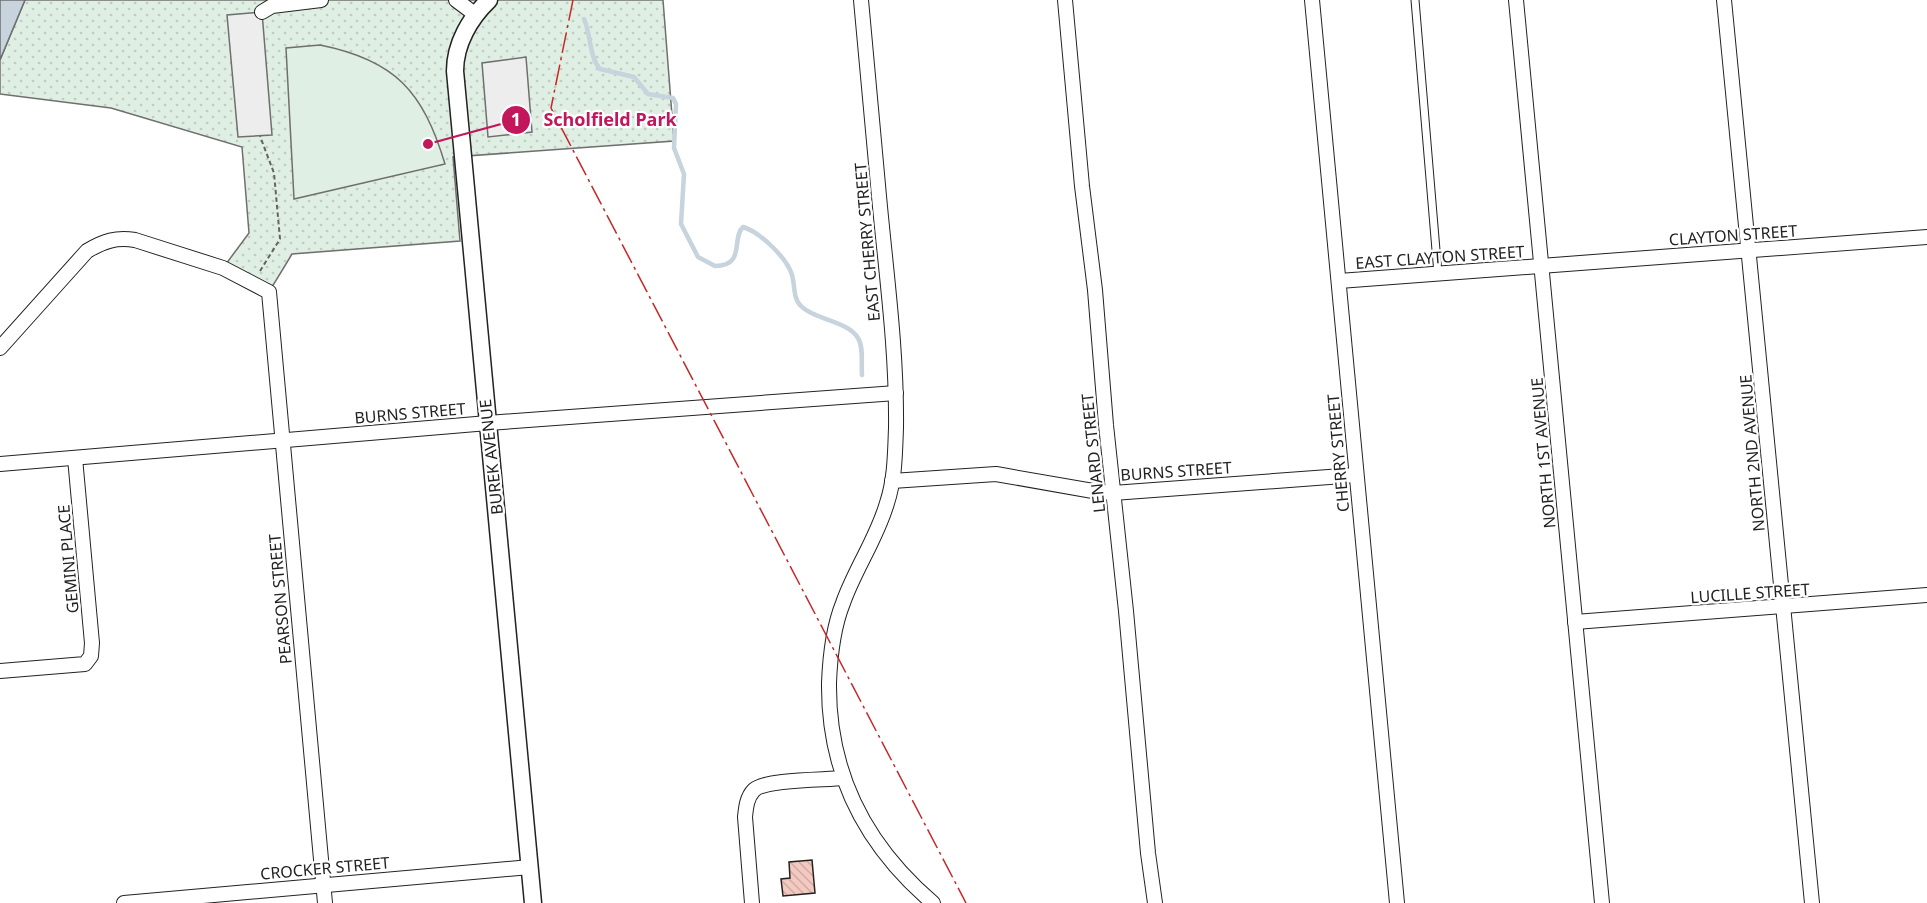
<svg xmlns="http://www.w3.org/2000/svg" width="1927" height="903" font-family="'Noto Sans',sans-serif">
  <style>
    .park { fill: url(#park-dots); stroke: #6f6f6f; stroke-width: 1.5 }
    .garden { fill: #e0efe3; stroke: #6f6f6f; stroke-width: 1.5 }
    .parking { fill: #ededed; stroke: #6f6f6f; stroke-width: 1.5 }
    .water { fill: #c7d3dd; stroke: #6f6f6f; stroke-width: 1.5 }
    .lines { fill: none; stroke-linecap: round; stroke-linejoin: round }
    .stream { stroke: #c7d3dd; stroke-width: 4.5 }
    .building { fill: url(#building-back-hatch); stroke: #222; stroke-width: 1.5 }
    .service-casing { stroke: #222; stroke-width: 9 }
    .minor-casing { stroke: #222; stroke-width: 16 }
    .tertiary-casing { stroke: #222; stroke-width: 19 }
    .path { stroke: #646464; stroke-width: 2; stroke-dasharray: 4.5 3; stroke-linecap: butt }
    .service { stroke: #fff; stroke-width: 7 }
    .minor { stroke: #fff; stroke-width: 14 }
    .tertiary { stroke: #fff; stroke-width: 16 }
    .power { stroke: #c62828; stroke-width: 1.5; stroke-dasharray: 21 4.5 3 4.5; stroke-linecap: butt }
    .labels { text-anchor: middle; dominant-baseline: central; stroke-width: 4.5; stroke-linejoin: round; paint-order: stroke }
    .street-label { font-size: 16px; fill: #222; stroke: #fff }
    .leader { fill: none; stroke: #c2185b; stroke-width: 2 }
    .callout-dot { fill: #c2185b; stroke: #fff; stroke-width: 2 }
    .mark-label { font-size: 18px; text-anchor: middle; font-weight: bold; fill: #fff }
    .callout-label { font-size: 18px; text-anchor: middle; font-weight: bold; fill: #c2185b; stroke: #fff; stroke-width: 4.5; stroke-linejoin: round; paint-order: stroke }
  </style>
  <defs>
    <pattern id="park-dots" width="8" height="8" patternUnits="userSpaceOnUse" patternTransform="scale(1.5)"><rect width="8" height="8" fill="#e0efe3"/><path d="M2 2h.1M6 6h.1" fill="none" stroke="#c0cdc2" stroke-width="1.8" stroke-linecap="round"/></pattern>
    <pattern id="building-back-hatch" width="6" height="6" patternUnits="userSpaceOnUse" patternTransform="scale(1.5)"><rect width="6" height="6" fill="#f3c9c0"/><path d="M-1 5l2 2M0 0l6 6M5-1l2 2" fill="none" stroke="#d0aca5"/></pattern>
  </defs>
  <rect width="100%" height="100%" fill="#fff"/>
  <path class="park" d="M25,0H663L674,141L453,157L460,241L292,254L269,292L223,268L249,233L242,147L111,108L0,94V60Z"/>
  <path class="garden" d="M320,45C395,60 423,91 445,164L294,199L286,48Z"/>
  <g class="parking">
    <path d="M262,12L272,135L238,137L227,15Z"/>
    <path d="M526,57L532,132L488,137L482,63Z"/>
  </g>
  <path class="water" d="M0,0H25L0,60Z"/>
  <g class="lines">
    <path class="stream" d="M584,19C591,34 589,57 600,69L634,77L648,94L673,98L676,104L674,148L684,174L681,224L698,257L715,266C746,266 731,238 743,227C760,232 787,258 792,275C795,285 793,299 801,306C815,320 848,321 858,338C864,348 861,364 862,375"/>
  </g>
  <path class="building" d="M812,860L815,893L783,896L781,879L790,878L789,862Z"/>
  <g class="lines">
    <defs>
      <path id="service" d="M1415,0L1438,274"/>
      <g id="minor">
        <path d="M456,0L476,15"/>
        <path d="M861,0C867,62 872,124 878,185C885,266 897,346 896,428C895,453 895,479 887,503C877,538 855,569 843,603C833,628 830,656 829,683C828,773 866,846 933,903"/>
        <path d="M1065,0L1082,186L1095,290L1106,425L1126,611L1148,853L1155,903"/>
        <path d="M1312,0L1397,903"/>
        <path d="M1516,0L1602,903"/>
        <path d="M1724,0L1812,903"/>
        <path d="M262,12L272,6L321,0"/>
        <path d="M1339,281L1927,237"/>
        <path d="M0,348L87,251C104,241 116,237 135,240L223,268L269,292L325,903"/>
        <path d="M0,464L488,423L896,393"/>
        <path d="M892,481L996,474L1093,491L1113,493L1356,475"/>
        <path d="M1575,622L1927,595"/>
        <path d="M0,671L85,664L91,656L92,643L75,458"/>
        <path d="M124,903L530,867"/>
        <path d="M752,903L745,817C746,807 747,797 754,790C766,779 825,780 843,778"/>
      </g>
      <path id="tertiary" d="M489,0C470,18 455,44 455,71L533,903"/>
    </defs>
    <use href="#service" class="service-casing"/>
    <use href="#minor" class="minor-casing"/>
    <use href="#tertiary" class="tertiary-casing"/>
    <path class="path" d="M260,271L280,239L274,173L260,136"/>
    <use href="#service" class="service"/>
    <use href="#minor" class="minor"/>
    <use href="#tertiary" class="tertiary"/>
    <path class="power" d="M573,0L551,108L966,903"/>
  </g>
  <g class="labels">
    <g class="street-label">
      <text transform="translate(1733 235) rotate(-4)">CLAYTON STREET</text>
      <text transform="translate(867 242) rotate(-95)">EAST CHERRY STREET</text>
      <text transform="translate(1440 257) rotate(-4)">EAST CLAYTON STREET</text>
      <text transform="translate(410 413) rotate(-5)">BURNS STREET</text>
      <text transform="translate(1093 453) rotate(-96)">LENARD STREET</text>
      <text transform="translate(1338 453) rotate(-95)">CHERRY STREET</text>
      <text transform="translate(1543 453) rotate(-95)">NORTH 1ST AVENUE</text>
      <text transform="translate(1752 453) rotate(-95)">NORTH 2ND AVENUE</text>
      <text transform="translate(491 457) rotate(-96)">BUREK AVENUE</text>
      <text transform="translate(1176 471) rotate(-4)">BURNS STREET</text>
      <text transform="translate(68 559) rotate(-95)">GEMINI PLACE</text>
      <text transform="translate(1750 593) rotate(-4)">LUCILLE STREET</text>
      <text transform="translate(280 599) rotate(-95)">PEARSON STREET</text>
      <text transform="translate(325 868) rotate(-5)">CROCKER STREET</text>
    </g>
  </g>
  <path class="leader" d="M428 144L516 120"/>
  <g class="callout-dot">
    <circle cx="428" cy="144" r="6"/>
    <circle cx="516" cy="120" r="15"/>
  </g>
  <g class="mark-label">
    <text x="516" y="126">1</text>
  </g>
  <g class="callout-label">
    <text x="610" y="126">Scholfield Park</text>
  </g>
</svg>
